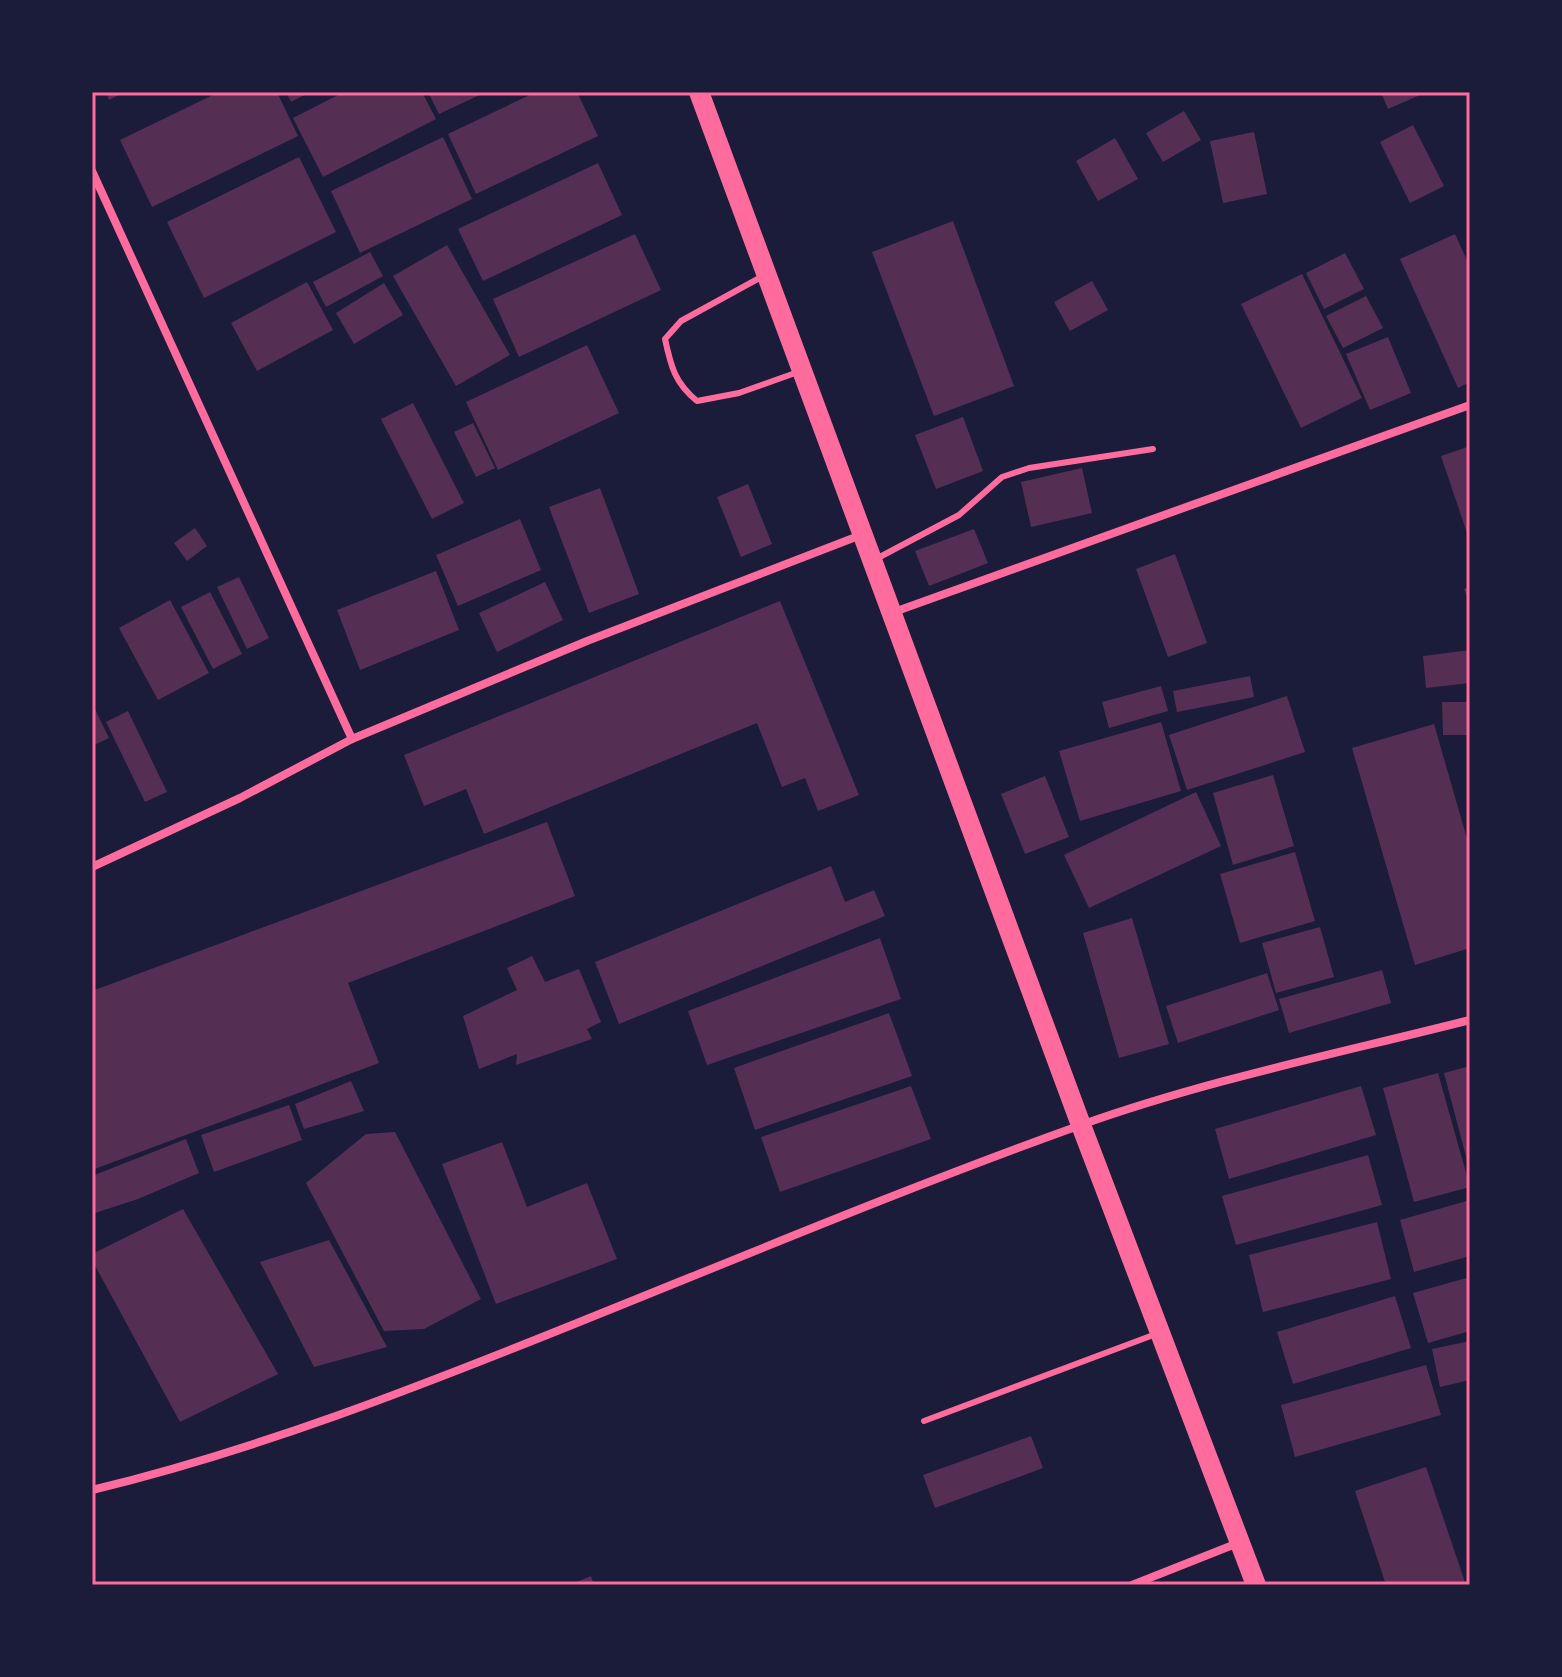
<svg xmlns="http://www.w3.org/2000/svg" width="1562" height="1677" font-family="'Work Sans',sans-serif">
  <style>
    .building { fill: #542f53 }
    .lines { fill: none; stroke-linecap: round; stroke-linejoin: round }
    .service { stroke: #ff6b9d; stroke-width: 6 }
    .minor { stroke: #ff6b9d; stroke-width: 8 }
    .primary { stroke: #ff6b9d; stroke-width: 20 }
    .neatline { fill: none; stroke: #ff6b9d; stroke-width: 3 }
  </style>
  <rect width="100%" height="100%" fill="#1b1b3a"/>
  <g class="building">
    <path d="M106,92H125L109,100Z"/>
    <path d="M219,92H277L298,136L152,207L120,140Z"/>
    <path d="M286,92H310L291,102Z"/>
    <path d="M344,92H422L436,119L323,177L293,118Z"/>
    <path d="M428,92H486L439,114Z"/>
    <path d="M536,92H577L598,136L476,194L448,134Z"/>
    <path d="M1381,92H1427L1388,109Z"/>
    <path d="M1184,111L1201,140L1163,162L1146,133Z"/>
    <path d="M1413,125L1444,186L1410,203L1380,142Z"/>
    <path d="M1254,132L1267,194L1223,203L1210,141Z"/>
    <path d="M443,137L472,199L360,253L331,191Z"/>
    <path d="M1115,138L1138,179L1098,201L1076,161Z"/>
    <path d="M299,157L336,232L204,298L167,222Z"/>
    <path d="M598,163L622,215L483,281L458,229Z"/>
    <path d="M953,221L1014,386L934,416L872,252Z"/>
    <path d="M635,234L661,290L519,357L493,299Z"/>
    <path d="M1455,234L1470,267V382L1458,388L1400,259Z"/>
    <path d="M447,245L510,355L456,386L393,276Z"/>
    <path d="M370,252L383,276L326,307L313,282Z"/>
    <path d="M1345,253L1364,289L1324,309L1306,273Z"/>
    <path d="M1302,274L1362,398L1301,428L1241,304Z"/>
    <path d="M1092,281L1108,310L1070,331L1054,302Z"/>
    <path d="M307,282L333,330L257,371L231,323Z"/>
    <path d="M384,283L403,315L354,344L336,313Z"/>
    <path d="M1366,296L1383,328L1343,348L1326,316Z"/>
    <path d="M1388,337L1411,393L1370,410L1346,354Z"/>
    <path d="M587,345L619,413L498,470L466,402Z"/>
    <path d="M413,403L464,503L432,519L381,419Z"/>
    <path d="M963,417L983,471L936,489L915,435Z"/>
    <path d="M473,423L495,468L476,477L454,432Z"/>
    <path d="M1470,446V539H1469L1441,456Z"/>
    <path d="M1082,468L1092,513L1031,527L1021,482Z"/>
    <path d="M748,484L772,544L741,557L717,497Z"/>
    <path d="M600,488L639,594L589,613L549,507Z"/>
    <path d="M520,519L541,570L458,606L436,555Z"/>
    <path d="M195,528L207,546L187,561L174,543Z"/>
    <path d="M974,529L988,563L929,586L915,551Z"/>
    <path d="M1175,554L1207,643L1168,657L1136,569Z"/>
    <path d="M436,571L459,630L360,670L337,610Z"/>
    <path d="M239,577L269,638L247,649L217,587Z"/>
    <path d="M545,582L563,620L497,652L479,613Z"/>
    <path d="M1470,587V606L1464,589Z"/>
    <path d="M210,592L242,654L213,669L181,607Z"/>
    <path d="M170,600L209,673L158,700L119,628Z"/>
    <path d="M780,601L859,795L818,811L805,778L782,787L757,723L484,834L466,789L424,806L404,755Z"/>
    <path d="M1470,650V683L1426,688L1423,656Z"/>
    <path d="M1250,676L1254,697L1177,712L1173,691Z"/>
    <path d="M1161,686L1168,711L1109,728L1102,702Z"/>
    <path d="M1287,696L1305,752L1187,790L1169,735Z"/>
    <path d="M1442,702H1470V735H1443Z"/>
    <path d="M92,703L109,738L92,746Z"/>
    <path d="M128,711L167,792L145,802L106,722Z"/>
    <path d="M1161,722L1181,791L1080,821L1059,751Z"/>
    <path d="M1434,724L1470,849V948L1415,965L1352,748Z"/>
    <path d="M1273,775L1294,846L1233,865L1213,793Z"/>
    <path d="M1045,776L1069,837L1025,854L1001,794Z"/>
    <path d="M1196,792L1221,846L1089,908L1064,855Z"/>
    <path d="M547,822L575,896L348,983L379,1063L92,1170V991Z"/>
    <path d="M1295,852L1315,921L1240,943L1220,874Z"/>
    <path d="M831,866L845,902L874,890L885,916L619,1024L595,962Z"/>
    <path d="M1132,918L1169,1044L1119,1058L1083,933Z"/>
    <path d="M1320,927L1334,977L1276,993L1262,943Z"/>
    <path d="M880,938L901,999L707,1065L688,1011Z"/>
    <path d="M532,956L545,982L579,969L601,1022L587,1029L592,1039L516,1065L517,1054L479,1069L463,1016L517,990L507,968Z"/>
    <path d="M1382,970L1391,1003L1289,1033L1279,999Z"/>
    <path d="M1267,973L1279,1010L1178,1043L1166,1006Z"/>
    <path d="M889,1013L912,1076L755,1130L734,1068Z"/>
    <path d="M1470,1066V1168H1469L1444,1073Z"/>
    <path d="M1438,1073L1470,1187L1414,1202L1383,1088Z"/>
    <path d="M351,1081L364,1111L304,1129L295,1104Z"/>
    <path d="M911,1086L931,1139L780,1192L761,1137Z"/>
    <path d="M1361,1086L1376,1135L1229,1179L1215,1129Z"/>
    <path d="M289,1105L302,1140L214,1172L201,1135Z"/>
    <path d="M395,1132L481,1299L424,1329L384,1331L306,1183L366,1134Z"/>
    <path d="M186,1139L199,1173L138,1199L92,1214V1176Z"/>
    <path d="M502,1142L527,1207L587,1183L617,1259L496,1304L442,1164Z"/>
    <path d="M1368,1155L1382,1205L1236,1245L1222,1196Z"/>
    <path d="M1470,1200V1256L1414,1272L1400,1220Z"/>
    <path d="M183,1209L278,1374L180,1422L92,1260V1254Z"/>
    <path d="M1377,1222L1391,1279L1263,1312L1249,1255Z"/>
    <path d="M329,1240L387,1347L314,1367L260,1262Z"/>
    <path d="M1470,1277V1331L1428,1343L1413,1293Z"/>
    <path d="M1395,1296L1411,1348L1293,1384L1277,1332Z"/>
    <path d="M1470,1341V1380L1440,1387L1432,1349Z"/>
    <path d="M1426,1365L1441,1415L1295,1457L1281,1405Z"/>
    <path d="M1031,1436L1043,1468L935,1508L923,1475Z"/>
    <path d="M1426,1467L1466,1585H1386L1355,1491Z"/>
    <path d="M591,1576L594,1585H569Z"/>
  </g>
  <g class="lines">
    <g class="service">
      <path d="M765,275L681,321L665,339C671,367 675,383 697,401L739,393L798,372"/>
      <path d="M874,560L959,515L1002,477L1029,468L1153,449"/>
      <path d="M924,1421L1156,1334"/>
    </g>
    <g class="minor">
      <path d="M92,171L352,739"/>
      <path d="M894,612L1470,405"/>
      <path d="M92,867L240,798L352,739L587,641L861,535"/>
      <path d="M92,1490C258,1450 418,1387 577,1323C744,1256 911,1186 1081,1125C1207,1080 1340,1053 1470,1020"/>
      <path d="M1132,1585L1238,1543"/>
    </g>
    <path class="primary" d="M699,92L1081,1125L1256,1585"/>
  </g>
  <rect width="1562" height="1677" fill="none" stroke="#1b1b3a" stroke-width="188"/>
  <rect x="94" y="94" width="1374" height="1489" class="neatline"/>
</svg>
